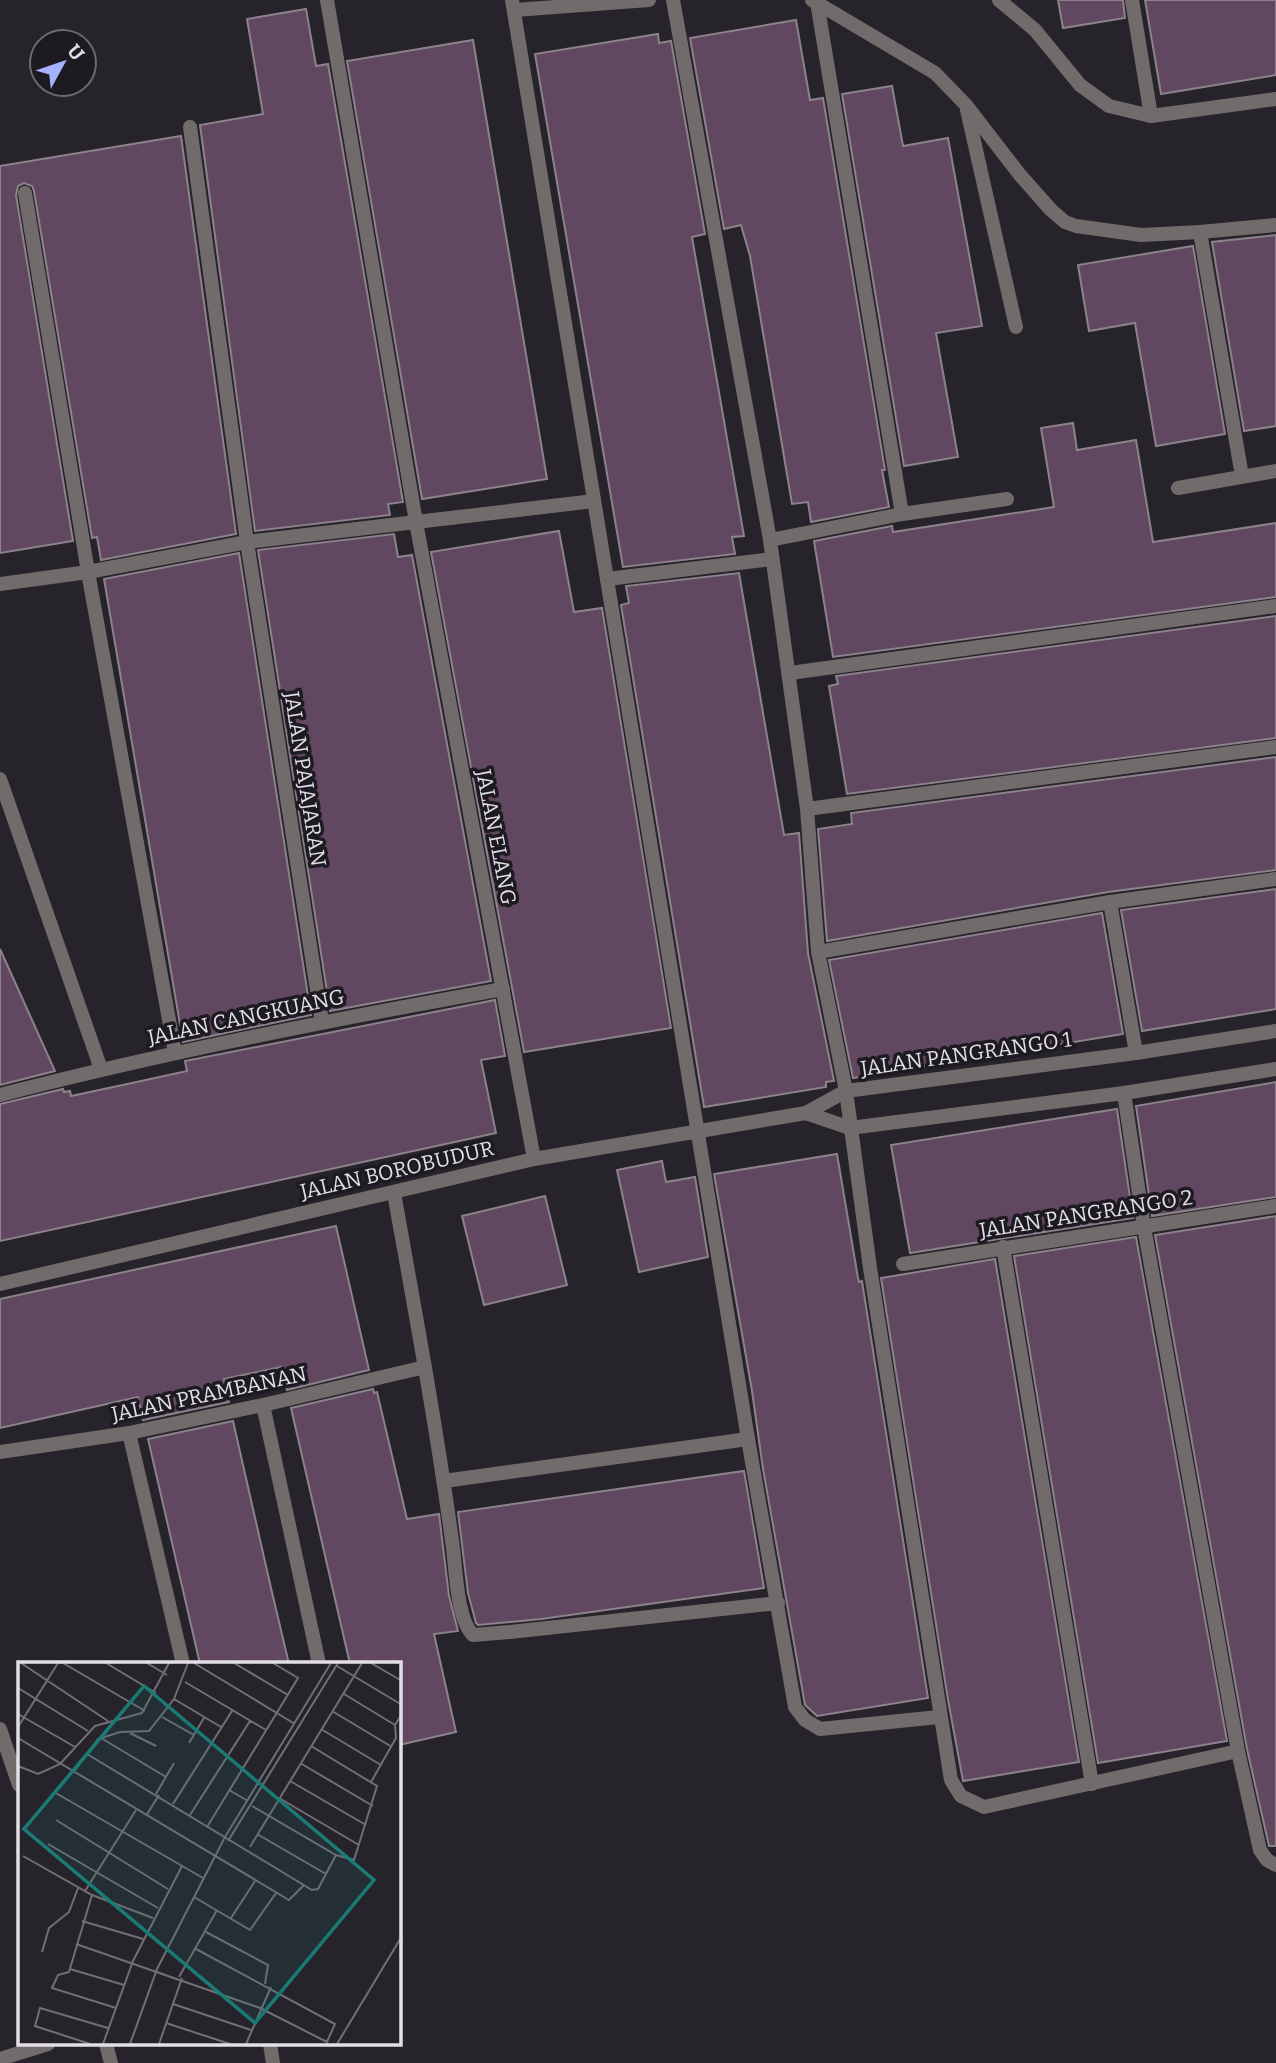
<svg xmlns="http://www.w3.org/2000/svg" width="1276" height="2063" font-family="Bitter,serif">
  <style>
    .building { fill: #614860; stroke: #8b828a; stroke-width: 2 }
    .lines { fill: none; stroke-linecap: round; stroke-linejoin: round }
    .street { stroke: #716c6b; stroke-width: 14 }
    .labels { text-anchor: middle; dominant-baseline: central; stroke-width: 7; stroke-linejoin: round; paint-order: stroke }
    .street-label { font-size: 21px; fill: #e2e0e6; stroke: #1d1a21 }
    .inset-road { fill: none; stroke: #716f76; stroke-width: 2 }
    .view { fill: #1a7b74; fill-opacity: 0.15; stroke: #1a7b74; stroke-width: 3.5 }
    .inset-edge { fill: none; stroke: #e2e0e6; stroke-width: 3.5 }
  </style>
  <rect width="100%" height="100%" fill="#26232b"/>
  <g class="building">
    <path d="M1058,0H1123L1125,18L1063,28Z"/>
    <path d="M1145,0H1276V75L1161,94Z"/>
    <path d="M306,9L316,66L328,64L403,502L388,504L390,515L255,531L200,125L263,114L247,19Z"/>
    <path d="M796,20L810,100L823,98L885,470H882L889,507L811,522L808,502L792,504L750,256L741,225L724,229L690,38Z"/>
    <path d="M658,34L659,43L671,41L705,234L692,237L744,536L732,537L735,554L623,567L535,54Z"/>
    <path d="M473,40L547,479L422,499L347,61Z"/>
    <path d="M892,86L903,146L948,138L982,326L936,333L958,457L904,466L842,94Z"/>
    <path d="M181,136L236,534L101,560L97,537L92,538L34,191L32,186L24,183L18,186L16,195L73,541L0,553V166Z"/>
    <path d="M1276,235V426L1244,431L1212,242Z"/>
    <path d="M1193,246L1225,434L1156,446L1135,323L1089,331L1078,265Z"/>
    <path d="M1073,423L1077,450L1136,440L1153,542L1276,523V597L833,657L814,541L892,526L893,532L1054,507L1041,428Z"/>
    <path d="M559,531L574,612L602,608L671,1028L524,1052L431,552Z"/>
    <path d="M394,534L398,557L412,555L491,981L330,1011L258,550Z"/>
    <path d="M239,553L311,1015L183,1042L104,579Z"/>
    <path d="M739,573L784,835L799,833L808,953L834,1081L826,1082V1087L704,1107L621,605L629,603L626,586Z"/>
    <path d="M1276,616V738L847,794L829,686L838,684L836,676Z"/>
    <path d="M1276,757V870L1108,892L827,941L818,829L852,824L851,813Z"/>
    <path d="M1276,889V1009L1142,1031L1121,910Z"/>
    <path d="M1102,913L1123,1034L853,1078L829,960Z"/>
    <path d="M0,949L55,1071L0,1085Z"/>
    <path d="M495,1000L505,1056L481,1060L496,1133L0,1241V1104L63,1089L64,1092L70,1091L71,1096L132,1083L187,1071L185,1061Z"/>
    <path d="M1276,1082V1197L1152,1216L1136,1106Z"/>
    <path d="M1117,1109L1133,1218L910,1253L891,1145Z"/>
    <path d="M837,1154L858,1278L859,1282L862,1281L928,1698L817,1716L805,1705L763,1469L752,1391L714,1174Z"/>
    <path d="M662,1161L666,1182L695,1177L708,1257L639,1272L617,1170Z"/>
    <path d="M545,1196L567,1285L484,1305L462,1216Z"/>
    <path d="M1276,1216V1846H1269L1247,1749L1155,1235Z"/>
    <path d="M336,1226L369,1370L287,1390L281,1367L224,1379L229,1402L143,1420L138,1397L0,1428V1299Z"/>
    <path d="M1136,1237L1227,1741L1098,1763L1014,1256Z"/>
    <path d="M995,1259L1079,1762L963,1781L948,1700L881,1278Z"/>
    <path d="M373,1389L374,1393L377,1392L407,1519L439,1514L449,1596L458,1631L434,1634L456,1732L399,1745V1664H350L291,1408Z"/>
    <path d="M233,1421L271,1588L289,1664H200L148,1439Z"/>
    <path d="M744,1471L764,1588L541,1619L478,1625L476,1623L468,1593L458,1512Z"/>
  </g>
  <g class="lines">
    <g class="street">
      <path d="M327,0L416,522L534,1159"/>
      <path d="M512,0L748,1439L795,1707L805,1720L820,1729L939,1717"/>
      <path d="M673,0L770,540L807,809L818,952L846,1091L870,1268L951,1780L961,1796L984,1807L1238,1751"/>
      <path d="M812,0L935,73L966,105L1020,175L1051,210L1065,222L1076,226L1141,235L1200,232L1276,225"/>
      <path d="M999,0L1035,30L1080,85L1109,106L1151,116L1276,99"/>
      <path d="M1132,0L1151,116"/>
      <path d="M817,2L902,514"/>
      <path d="M515,10L649,0"/>
      <path d="M967,110L1016,327"/>
      <path d="M190,127L247,542L322,1022"/>
      <path d="M25,193L88,572L175,1053"/>
      <path d="M1200,232L1242,476"/>
      <path d="M1178,488L1276,471"/>
      <path d="M770,540L902,514L1007,499"/>
      <path d="M607,579L772,559"/>
      <path d="M0,584L88,572L247,542L594,501"/>
      <path d="M790,673L1276,606"/>
      <path d="M0,779L101,1069"/>
      <path d="M807,809L1276,747"/>
      <path d="M1110,902L1136,1053"/>
      <path d="M818,952L1110,902L1276,879"/>
      <path d="M1124,1093L1144,1227L1238,1751L1260,1850L1267,1860L1276,1865"/>
      <path d="M0,1095C166,1052 334,1019 503,989"/>
      <path d="M806,1113L850,1128L1124,1093L1276,1069"/>
      <path d="M394,1193C415,1311 437,1429 453,1548C456,1571 457,1619 473,1635L510,1632L778,1603"/>
      <path d="M1003,1247L1092,1784"/>
      <path d="M903,1264L1276,1206"/>
      <path d="M0,1284L534,1159L806,1113L846,1091L1136,1053L1276,1031"/>
      <path d="M263,1405L319,1664"/>
      <path d="M129,1433L183,1664"/>
      <path d="M0,1452L129,1433L263,1405L425,1367"/>
      <path d="M444,1481L748,1439"/>
      <path d="M0,1729L19,1785"/>
      <path d="M106,2044L111,2063"/>
      <path d="M270,2044L273,2063"/>
      <path d="M0,2059L48,2044"/>
    </g>
  </g>
  <g class="labels">
    <g class="street-label">
      <text transform="translate(305 779) rotate(81)">JALAN PAJAJARAN</text>
      <text transform="translate(496 837) rotate(79)">JALAN ELANG</text>
      <text transform="translate(246 1017) rotate(-12)">JALAN CANGKUANG</text>
      <text transform="translate(966 1054) rotate(-8)">JALAN PANGRANGO 1</text>
      <text transform="translate(397 1170) rotate(-13)">JALAN BOROBUDUR</text>
      <text transform="translate(1086 1214) rotate(-9)">JALAN PANGRANGO 2</text>
      <text transform="translate(209 1394) rotate(-12)">JALAN PRAMBANAN</text>
    </g>
  </g>
  <g transform="translate(18 1662)">
    <rect width="383" height="383" fill="#26232b"/>
    <path class="inset-road" d="M3,1L90,59M45,1L127,49M88,1L138,31M129,1L149,13M176,1L277,62M216,1L270,33M353,1L384,19M319,4L384,43M167,20L248,68M0,26L70,69M326,32L377,63M156,37L170,1M314,49L374,85M0,52L57,85M144,55L176,73M0,65L40,1M303,67L363,103M112,71L138,84M0,76L271,238L286,223M83,76L148,115M171,81L186,56M69,92L294,228L300,227L318,193M282,101L355,144M0,104L20,112L42,102L77,64L124,51L151,1M55,111L80,77L102,70L131,69L156,37L203,65M272,119L348,163M353,120L378,76L377,63L384,52M211,128L230,139M36,130L185,216M138,132L156,101M261,136L341,183M155,142L214,49M234,144L318,193L336,198L359,124L293,84M172,153L232,59M128,154L141,133M38,158L150,227M189,165L280,16L255,1M239,172L308,212M210,179L320,1M30,182L140,246M232,185L344,1M5,194L74,233L135,256M67,229L118,148M74,233L51,310L40,313L34,326L98,346M176,235L232,268L258,231M213,256L237,219M64,259L125,277M188,270L250,303L247,322M58,282L242,346L309,380M178,287L317,362L308,382M24,290L31,266L51,250L60,226M52,307L106,323M161,315L199,248M155,342L233,368M148,361L212,382M72,382L17,364L22,346L90,366M85,382L115,299L164,204M112,382L139,307L207,175L313,1M141,382L164,316M228,382L253,325M319,382L384,274"/>
    <path class="view" d="M126,24L356,218L237,361L6,167Z"/>
    <rect width="383" height="383" class="inset-edge"/>
  </g>
  <g transform="translate(63 63) rotate(50)"><circle r="33" fill="#1d1a21" stroke="#6c6970" stroke-width="2"/>
  <path d="M0-5L12 26L0 18L-12 26Z" fill="#a4b1fc"/>
  <text y="-10" font-size="19" font-weight="bold" text-anchor="middle" fill="#e2e0e6">U</text>
  </g>
</svg>
